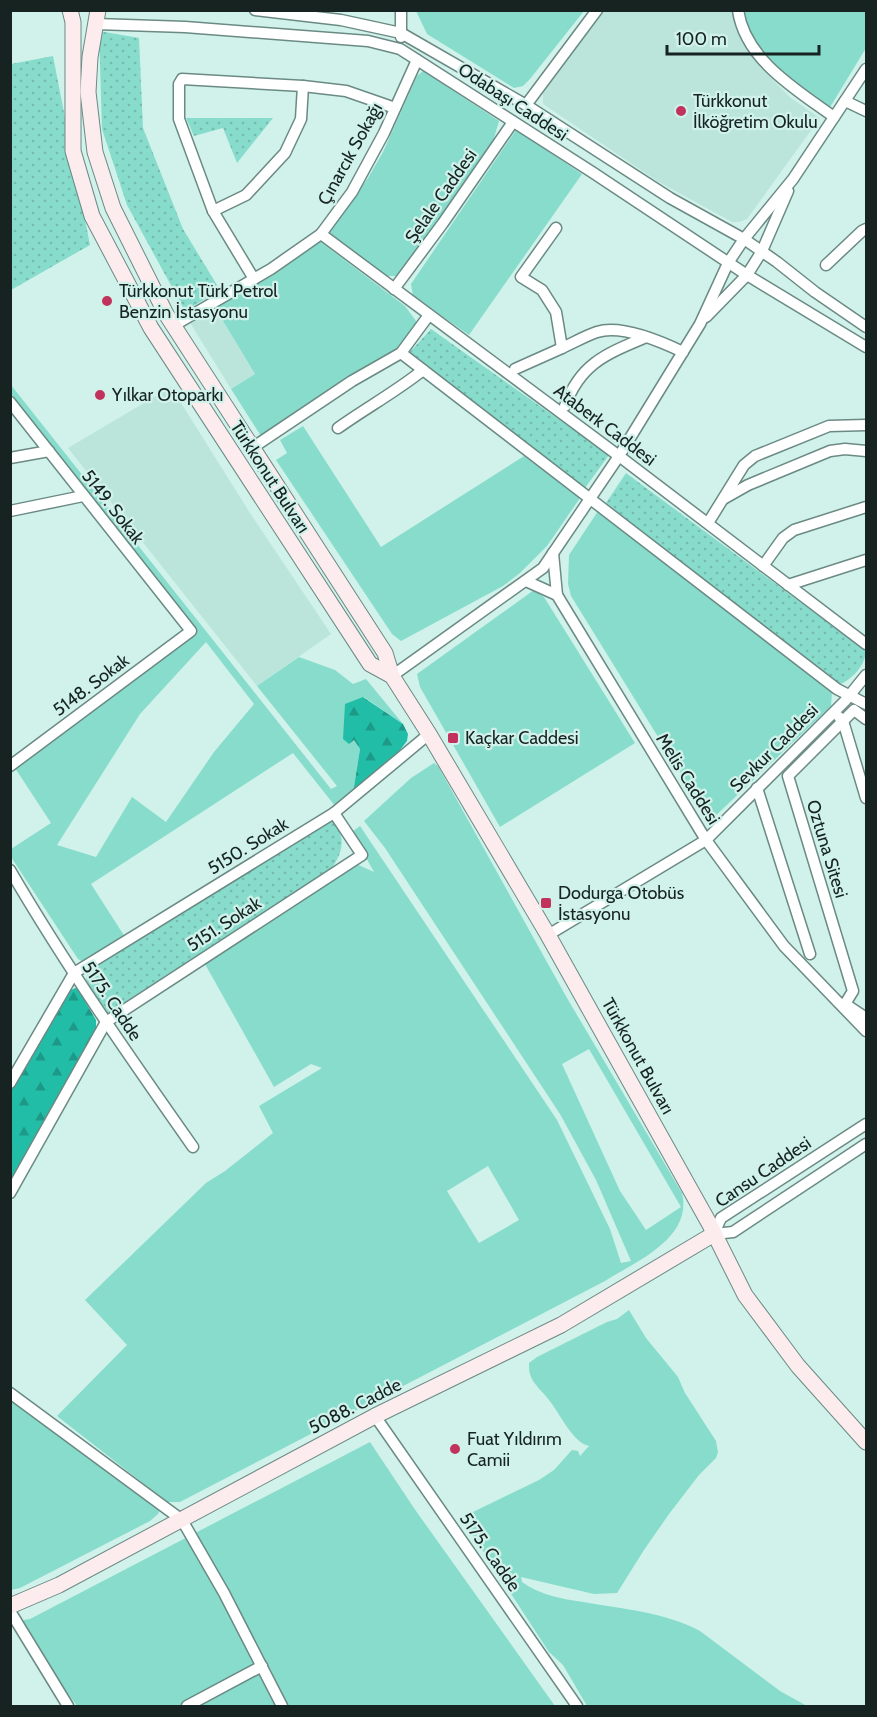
<svg xmlns="http://www.w3.org/2000/svg" width="877" height="1717" font-family="Cabin,sans-serif">
  <style>
    .built { fill: #bbe5db }
    .grass { fill: #88dccc; fill-rule: evenodd }
    .forest { fill: url(#forest-firs) }
    .park { fill: url(#park-dots) }
    .lines { fill: none; stroke-linecap: round; stroke-linejoin: round }
    .street-casing { stroke: #6b8a84; stroke-width: 13 }
    .secondary-casing { stroke: #6b8a84; stroke-width: 17 }
    .street { stroke: #fff; stroke-width: 10 }
    .secondary { stroke: #fdecee; stroke-width: 15 }
    .poi-dot { fill: #c1335d; stroke: #d0f2eb; stroke-width: 2 }
    .labels { text-anchor: middle; dominant-baseline: central; stroke-width: 4.5; stroke-linejoin: round; paint-order: stroke }
    .poi-label { font-size: 18px; fill: #162320; stroke: #d0f2eb; text-anchor: start }
    .street-label { font-size: 18px; fill: #162320; stroke: #d0f2eb }
  </style>
  <defs>
    <pattern id="forest-firs" width="22" height="20" patternUnits="userSpaceOnUse" patternTransform="scale(1.5)"><rect width="22" height="20" fill="#22bda7"/><path d="M5 1l3.5 6h-7zM16 11l3.5 6h-7z" fill="#1d9988"/></pattern>
    <pattern id="park-dots" width="8" height="8" patternUnits="userSpaceOnUse" patternTransform="scale(1.5)"><rect width="8" height="8" fill="#88dccc"/><path d="M2 2h.1M6 6h.1" fill="none" stroke="#75bcaf" stroke-width="1.8" stroke-linecap="round"/></pattern>
  </defs>
  <rect width="100%" height="100%" fill="#d0f2eb"/>
  <g class="built">
    <path d="M604,11H733L740,37L761,68L791,98L820,118L747,219L739,222H732L657,181L543,104V93Z"/>
    <path d="M214,306L255,374L231,389L189,321Z"/>
    <path d="M171,387L250,513L331,634L257,686L68,448Z"/>
  </g>
  <g class="grass">
    <path d="M416,11H584L530,79L523,86L514,88L427,34Z"/>
    <path d="M742,11H866V48L829,109C795,83 749,56 742,11Z"/>
    <path d="M423,71L499,121L491,148L399,276H387L328,232L368,178L383,152L417,76Z"/>
    <path d="M516,130L582,174L469,335L413,296L411,284Z"/>
    <path d="M318,240L405,306L416,321V328L396,351L261,436L231,389L255,374L214,306L301,254Z"/>
    <path d="M11,385L331,789L337,786L257,686L299,657L335,670L353,684L366,679L403,724L364,697L354,740L360,749L353,793L335,806L293,753L91,884L125,937L83,962L78,959L11,857V849L51,823L15,768L195,628L14,399L11,393ZM206,642L254,704L214,752L166,822L132,797L96,857L57,845L140,714Z"/>
    <path d="M303,426L381,547L524,456L580,498L547,546L520,573L503,586L401,641L392,634L276,460L287,453L280,440Z"/>
    <path d="M598,511L832,692L831,706L710,821L571,596L568,584L569,555Z"/>
    <path d="M534,590L544,597L635,743L500,827L420,687L417,674Z"/>
    <path d="M434,763L438,766L567,998L682,1193C693,1238 637,1261 605,1281L180,1502H167L57,1416L127,1345L85,1300L206,1183L225,1171L273,1133L259,1106L322,1068L311,1064L274,1087L205,964L354,863L374,872L352,832L360,826L557,1120L610,1229L621,1263L631,1261L596,1180L560,1114L385,848L364,821L411,778ZM589,1049L681,1207L646,1230L620,1191L562,1064ZM488,1166L519,1220L479,1243L447,1191Z"/>
    <path d="M629,1310L646,1338L678,1377L685,1393L716,1441L718,1452L716,1458L699,1475L669,1514L644,1550L617,1593L594,1594L521,1577L522,1582C540,1595 562,1599 583,1602C623,1609 664,1612 700,1631L780,1691L807,1706H587L563,1665L549,1652L468,1528V1523L473,1512L539,1480L554,1470L572,1450L578,1451L580,1456L589,1446C573,1443 559,1412 549,1400C543,1392 535,1386 531,1377C529,1372 529,1368 529,1363L537,1357L607,1322L617,1319Z"/>
    <path d="M10,1396L161,1508L158,1514L150,1521L20,1588L11,1590Z"/>
    <path d="M370,1442L416,1511L555,1706H77L42,1659L22,1628L24,1620L30,1619Z"/>
  </g>
  <g class="forest">
    <path d="M363,697L403,724L408,734L407,741L400,750L353,793L360,749L354,740L349,744L343,739L345,704Z"/>
    <path d="M75,988L78,989L96,1020V1029L11,1182V1090L64,994Z"/>
  </g>
  <g class="park">
    <path d="M99,31L139,38L143,128L183,229L220,290L185,311L127,205L102,129Z"/>
    <path d="M53,56L90,245L11,290V64Z"/>
    <path d="M186,118H273L237,163L223,128L194,136Z"/>
    <path d="M431,329L609,455L585,488L409,353Z"/>
    <path d="M626,473L866,651C865,666 852,679 839,685L606,503Z"/>
    <path d="M331,820C347,835 343,852 332,868L108,1013L103,1012L86,979L89,969Z"/>
  </g>
  <g class="lines">
    <defs>
      <g id="street">
        <path d="M255,10L341,20L401,33L526,105L670,198L744,239L777,262L815,292L866,327"/>
        <path d="M738,10C745,60 797,90 834,117"/>
        <path d="M96,24L185,27L368,41L400,49L592,172L747,275L866,347"/>
        <path d="M401,37V10"/>
        <path d="M845,101L866,111"/>
        <path d="M526,105L597,10"/>
        <path d="M213,211L246,195L285,153L301,119L303,86"/>
        <path d="M556,228L521,277L542,290L556,312L562,348C573,343 585,336 597,332C621,324 660,341 683,352"/>
        <path d="M321,234L619,456L866,644"/>
        <path d="M826,265L862,231L866,229"/>
        <path d="M254,279L213,211L179,119V84L182,79L303,86L346,91L395,108"/>
        <path d="M394,289L443,223L513,122"/>
        <path d="M706,317L747,275L762,251L788,191"/>
        <path d="M173,326L271,269L321,234L352,192L384,133L417,60"/>
        <path d="M401,353L837,689L866,704"/>
        <path d="M515,369L562,348"/>
        <path d="M10,402L191,631L10,766"/>
        <path d="M565,406C580,364 606,354 644,338"/>
        <path d="M338,428C366,408 397,391 423,370"/>
        <path d="M252,448L352,381L401,353L429,315"/>
        <path d="M10,458L49,451"/>
        <path d="M725,498L748,485L830,451L845,449L866,451"/>
        <path d="M10,511L83,496"/>
        <path d="M708,523L744,465L755,456L829,426L866,425"/>
        <path d="M553,553L557,595"/>
        <path d="M763,566L783,538L794,530L866,507"/>
        <path d="M526,581L557,595L706,840L784,946L866,1031"/>
        <path d="M788,585L866,560"/>
        <path d="M392,676L543,568L619,456L700,324L728,263L744,239L793,179L866,69"/>
        <path d="M839,717L843,721L866,798"/>
        <path d="M757,788L810,954"/>
        <path d="M10,870C66,966 129,1056 193,1147"/>
        <path d="M548,935L706,840L845,701L866,675"/>
        <path d="M845,1004L853,991L788,776L854,710L866,719"/>
        <path d="M848,1006L866,1018"/>
        <path d="M10,1083L74,973L334,813L429,734"/>
        <path d="M866,1124L721,1218L714,1234L733,1232L866,1144"/>
        <path d="M10,1193L106,1022L362,855L334,813"/>
        <path d="M10,1393L182,1520L224,1593L282,1706"/>
        <path d="M375,1416L577,1706"/>
        <path d="M10,1611L68,1706"/>
        <path d="M187,1706L262,1666"/>
      </g>
      <g id="secondary">
        <path d="M70,10L73,22V151L92,216L151,328L370,664L392,676"/>
        <path d="M98,10L90,57L88,92L95,152L113,208L166,314L385,653L392,676L429,734L548,935L709,1223L745,1295L798,1366L866,1442"/>
        <path d="M10,1606L59,1585L375,1416L561,1325L714,1234"/>
      </g>
    </defs>
    <use href="#street" class="street-casing"/>
    <use href="#secondary" class="secondary-casing"/>
    <use href="#street" class="street"/>
    <use href="#secondary" class="secondary"/>
  </g>
  <g class="poi-dot">
    <circle cx="681" cy="111" r="6"/>
    <circle cx="107" cy="301" r="6"/>
    <circle cx="100" cy="395" r="6"/>
    <rect x="447" y="732" width="12" height="12" rx="3"/>
    <rect x="540" y="897" width="12" height="12" rx="3"/>
    <circle cx="455" cy="1449" r="6"/>
  </g>
  <g class="labels">
    <g class="poi-label">
      <text x="693" y="101">Türkkonut<tspan x="693" dy="21">İlköğretim Okulu</tspan></text>
      <text x="119" y="291">Türkkonut Türk Petrol<tspan x="119" dy="21">Benzin İstasyonu</tspan></text>
      <text x="112" y="395">Yılkar Otoparkı</text>
      <text x="465" y="738">Kaçkar Caddesi</text>
      <text x="558" y="893">Dodurga Otobüs<tspan x="558" dy="21">İstasyonu</tspan></text>
      <text x="467" y="1439">Fuat Yıldırım<tspan x="467" dy="21">Camii</tspan></text>
    </g>
    <g class="street-label">
      <text transform="translate(513 102) rotate(33)">Odabaşı Caddesi</text>
      <text transform="translate(350 154) rotate(-61)">Çınarcık Sokağı</text>
      <text transform="translate(441 196) rotate(-55)">Şelale Caddesi</text>
      <text transform="translate(605 425) rotate(37)">Ataberk Caddesi</text>
      <text transform="translate(270 477) rotate(57)">Türkkonut Bulvarı</text>
      <text transform="translate(113 507) rotate(52)">5149. Sokak</text>
      <text transform="translate(91 685) rotate(-37)">5148. Sokak</text>
      <text transform="translate(774 748) rotate(-45)">Sevkur Caddesi</text>
      <text transform="translate(688 779) rotate(58)">Melis Caddesi</text>
      <text transform="translate(248 846) rotate(-32)">5150. Sokak</text>
      <text transform="translate(827 849) rotate(73)">Oztuna Sitesi</text>
      <text transform="translate(224 924) rotate(-33)">5151. Sokak</text>
      <text transform="translate(112 1001) rotate(56)">5175. Cadde</text>
      <text transform="translate(638 1056) rotate(61)">Türkkonut Bulvarı</text>
      <text transform="translate(763 1172) rotate(-34)">Cansu Caddesi</text>
      <text transform="translate(355 1406) rotate(-27)">5088. Cadde</text>
      <text transform="translate(490 1552) rotate(55)">5175. Cadde</text>
    </g>
  </g>
  <rect width="877" height="1717" fill="none" stroke="#162320" stroke-width="24"/>
  <path d="M667 45v9h152v-9" fill="none" stroke="#162320" stroke-width="3"/>
  <text x="676" y="45" font-size="18" fill="#162320" stroke="#d0f2eb" stroke-width="4.5" paint-order="stroke">100 m</text>
</svg>
